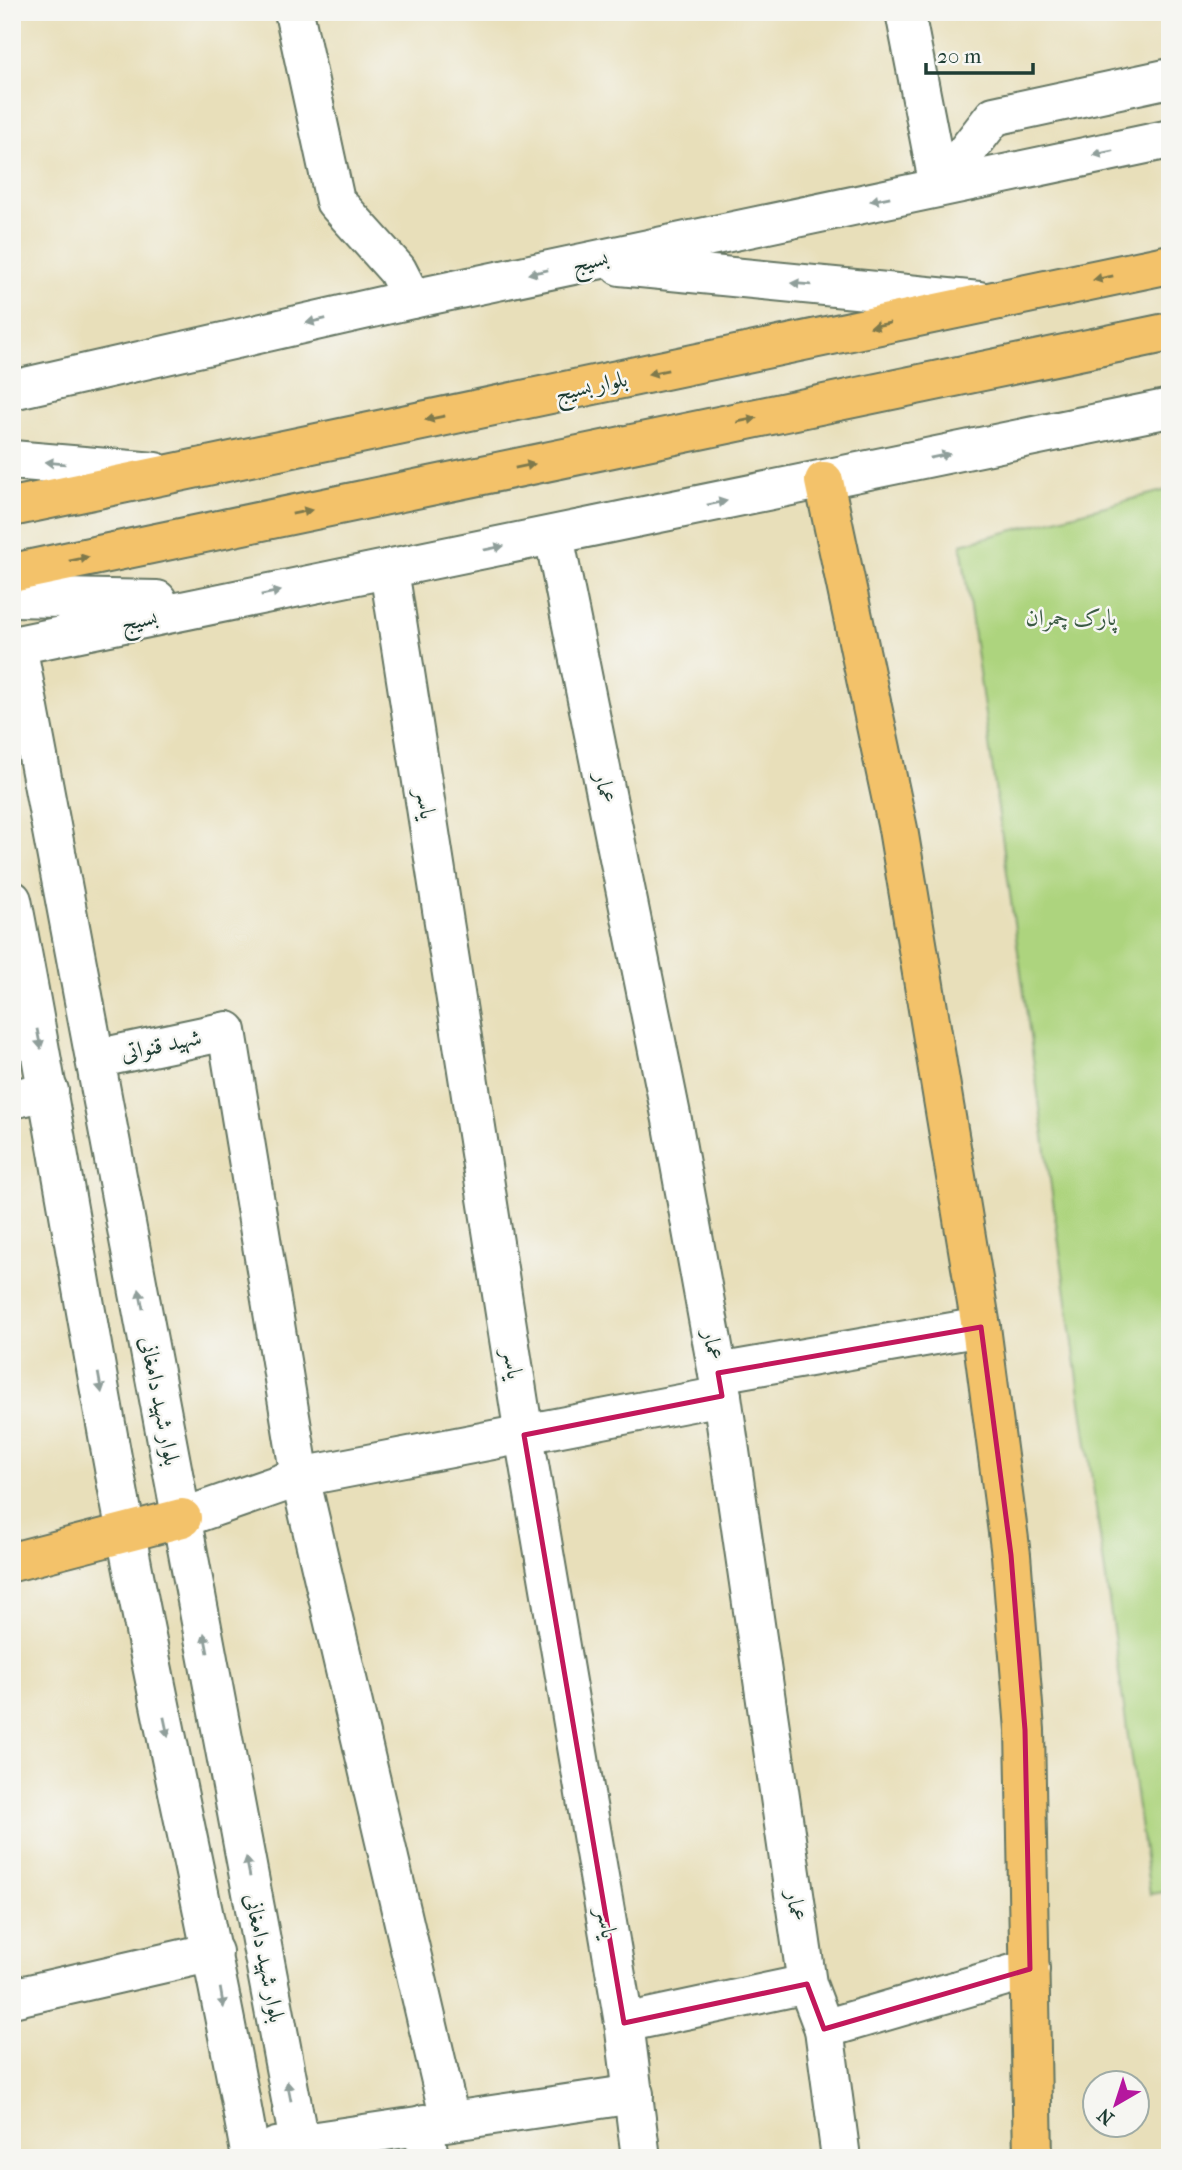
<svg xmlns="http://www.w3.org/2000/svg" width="1182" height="2170" font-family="'IM FELL French Canon',Amiri,serif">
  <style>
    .green { fill: #add47e; stroke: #668859; stroke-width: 2 }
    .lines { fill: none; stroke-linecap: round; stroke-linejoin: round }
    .minor-casing { stroke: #657663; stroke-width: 42 }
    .major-casing { stroke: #657663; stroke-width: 42 }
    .minor { stroke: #fff; stroke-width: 38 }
    .major { stroke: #f3c26a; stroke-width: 38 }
    .oneway { fill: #8f9e9a }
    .oneway2 { fill: #7e794c }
    .marked { fill: none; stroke: #c2185b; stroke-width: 5; stroke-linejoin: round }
    .labels { text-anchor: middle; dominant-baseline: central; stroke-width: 5; stroke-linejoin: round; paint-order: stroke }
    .street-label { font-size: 23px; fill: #1f3d34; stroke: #f6f6f2 }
    .park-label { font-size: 23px; fill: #3b5b43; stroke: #f6f6f2 }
  </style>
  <rect width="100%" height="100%" fill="#f6f6f2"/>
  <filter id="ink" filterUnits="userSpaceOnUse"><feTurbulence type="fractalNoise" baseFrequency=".0143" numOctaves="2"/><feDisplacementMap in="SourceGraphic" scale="14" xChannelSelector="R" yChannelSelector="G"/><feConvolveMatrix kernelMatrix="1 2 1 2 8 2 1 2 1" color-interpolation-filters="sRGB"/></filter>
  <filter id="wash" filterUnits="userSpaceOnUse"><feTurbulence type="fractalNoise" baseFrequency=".00686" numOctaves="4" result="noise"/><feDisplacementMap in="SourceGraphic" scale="28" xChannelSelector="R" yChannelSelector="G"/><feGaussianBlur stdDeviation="1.57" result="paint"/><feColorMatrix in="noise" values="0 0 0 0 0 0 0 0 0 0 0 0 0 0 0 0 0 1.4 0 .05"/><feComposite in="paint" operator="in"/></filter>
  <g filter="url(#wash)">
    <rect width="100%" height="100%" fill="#e8dfba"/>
    <path class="green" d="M1170,489V1891L1150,1894L961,544Z"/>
  </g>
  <g filter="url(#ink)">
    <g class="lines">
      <defs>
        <g id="minor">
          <path d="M294,12L335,201L397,270L412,299"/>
          <path d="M905,12L939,187"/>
          <path d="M939,187L994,116L1170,78"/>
          <path d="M620,266L979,301"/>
          <path d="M12,390L412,299L1170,139"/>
          <path d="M12,460L155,472"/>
          <path d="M554,536L672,1120L722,1396L807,1984L824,2029L841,2158"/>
          <path d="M389,570L524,1435L624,2023L641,2158"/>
          <path d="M12,597L157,600"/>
          <path d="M17,645L302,2158"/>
          <path d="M12,646L1170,408"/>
          <path d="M12,900C53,1110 86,1322 126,1533C165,1742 214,1949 251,2158"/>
          <path d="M95,1059L227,1031L300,1477L450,2120"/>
          <path d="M12,1099L49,1091"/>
          <path d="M718,1373L981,1327"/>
          <path d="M182,1518L300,1477L722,1396"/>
          <path d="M12,1998L213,1952"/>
          <path d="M624,2023L807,1984"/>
          <path d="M824,2029L1030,1969"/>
          <path d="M424,2124L429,2158"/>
          <path d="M276,2147L634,2094"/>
        </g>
        <g id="major">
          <path d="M824,481L898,829L981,1327L1011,1555L1025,1730L1033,2158"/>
          <path d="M12,507L1170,264"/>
          <path d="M12,573L1170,332"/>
          <path d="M12,1562L182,1518"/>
        </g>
      </defs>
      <use href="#minor" class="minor-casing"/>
      <use href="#major" class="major-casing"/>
      <use href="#minor" class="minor"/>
      <use href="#major" class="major"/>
    </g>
    <defs><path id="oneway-solid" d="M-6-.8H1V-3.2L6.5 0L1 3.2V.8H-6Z" transform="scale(1.75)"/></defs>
    <g class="oneway">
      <use href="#oneway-solid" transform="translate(1103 153) rotate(168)"/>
      <use href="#oneway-solid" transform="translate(880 199) rotate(168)"/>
      <use href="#oneway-solid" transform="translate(538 272) rotate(168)"/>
      <use href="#oneway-solid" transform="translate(801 284) rotate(-175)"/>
      <use href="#oneway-solid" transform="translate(316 321) rotate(167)"/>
      <use href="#oneway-solid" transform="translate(940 456) rotate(-12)"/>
      <use href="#oneway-solid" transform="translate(55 463) rotate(-175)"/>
      <use href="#oneway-solid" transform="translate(717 503) rotate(-12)"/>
      <use href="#oneway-solid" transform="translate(494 548) rotate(-12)"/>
      <use href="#oneway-solid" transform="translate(271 593) rotate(-11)"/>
      <use href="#oneway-solid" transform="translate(39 1039) rotate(79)"/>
      <use href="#oneway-solid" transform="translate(141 1299) rotate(-101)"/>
      <use href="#oneway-solid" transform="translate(100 1383) rotate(80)"/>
      <use href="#oneway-solid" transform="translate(206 1643) rotate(-101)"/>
      <use href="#oneway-solid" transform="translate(166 1727) rotate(78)"/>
      <use href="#oneway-solid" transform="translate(248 1867) rotate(-101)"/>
      <use href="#oneway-solid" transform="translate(222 1998) rotate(80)"/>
      <use href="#oneway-solid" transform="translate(289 2091) rotate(-101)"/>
    </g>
    <g class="oneway2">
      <use href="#oneway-solid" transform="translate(1103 278) rotate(168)"/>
      <use href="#oneway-solid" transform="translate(880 325) rotate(168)"/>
      <use href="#oneway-solid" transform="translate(658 372) rotate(168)"/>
      <use href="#oneway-solid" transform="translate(435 418) rotate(168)"/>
      <use href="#oneway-solid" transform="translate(747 420) rotate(-12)"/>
      <use href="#oneway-solid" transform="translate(525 466) rotate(-12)"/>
      <use href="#oneway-solid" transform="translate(302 512) rotate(-12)"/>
      <use href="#oneway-solid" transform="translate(79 559) rotate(-12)"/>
    </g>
  </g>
  <path class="marked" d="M981,1327L1011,1555L1025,1730L1030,1969L824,2029L807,1984L624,2023L524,1435L722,1396L718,1373Z"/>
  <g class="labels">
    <g class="street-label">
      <text transform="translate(590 261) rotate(-12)">بسیج</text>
      <text transform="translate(591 386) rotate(-12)">بلوار بسیج</text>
      <text transform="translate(139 620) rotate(-11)">بسیج</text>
      <text transform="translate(605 788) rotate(79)">عمار</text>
      <text transform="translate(426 804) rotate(81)">یاسر</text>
      <text transform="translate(161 1045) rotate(-12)">شهید قنواتی</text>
      <text transform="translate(713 1345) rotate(80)">عمار</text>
      <text transform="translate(513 1364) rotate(81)">یاسر</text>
      <text transform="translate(160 1401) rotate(79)">بلوار شهید دامغانی</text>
      <text transform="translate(796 1906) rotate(82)">عمار</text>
      <text transform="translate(607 1923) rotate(80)">یاسر</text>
      <text transform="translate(265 1958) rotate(79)">بلوار شهید دامغانی</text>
    </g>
    <g class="park-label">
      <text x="1071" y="617">پارک چمران</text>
    </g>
  </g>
  <rect width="1182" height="2170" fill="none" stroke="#f6f6f2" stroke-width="42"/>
  <g transform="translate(1116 2104) rotate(219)"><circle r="33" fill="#f6f6f2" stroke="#a0aca6" stroke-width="2"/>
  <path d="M0-5L12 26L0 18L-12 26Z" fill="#b5179e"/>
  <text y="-10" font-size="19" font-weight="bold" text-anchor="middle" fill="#1f3d34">N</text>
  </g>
  <path d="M926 63v10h107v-10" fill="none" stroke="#1f3d34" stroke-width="3.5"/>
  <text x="937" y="63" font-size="21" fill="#1f3d34" stroke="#f6f6f2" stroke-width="5" paint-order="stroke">20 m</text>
</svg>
